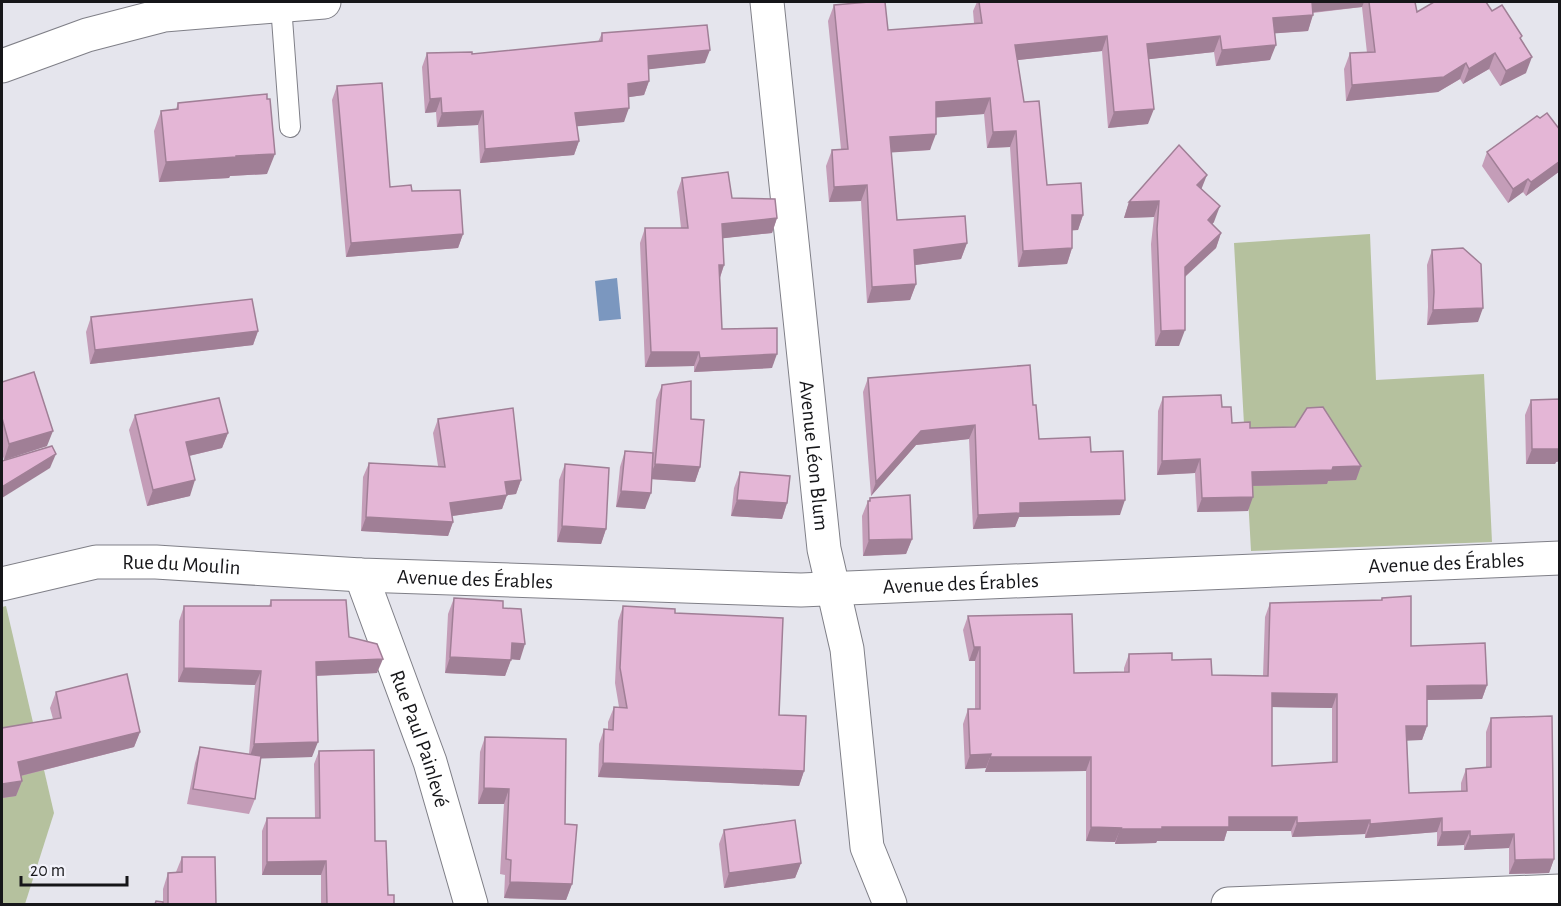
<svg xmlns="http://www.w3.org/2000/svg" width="1561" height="906" font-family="'Alegreya Sans',sans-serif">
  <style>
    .green { fill: #b5c19e }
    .water { fill: #7b97bf }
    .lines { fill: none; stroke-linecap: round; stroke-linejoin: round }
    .service-casing { stroke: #7f7f87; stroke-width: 22 }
    .minor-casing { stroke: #7f7f87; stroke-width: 35 }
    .tertiary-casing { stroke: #7f7f87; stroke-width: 35 }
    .service { stroke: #fff; stroke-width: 20 }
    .minor { stroke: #fff; stroke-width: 33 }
    .tertiary { stroke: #fff; stroke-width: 33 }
    .wall { fill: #c49db8; fill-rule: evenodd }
    .shaded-wall { fill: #a07f96 }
    .building { fill: #e4b6d6; stroke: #a07f96; stroke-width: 1.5; fill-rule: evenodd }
    .labels { text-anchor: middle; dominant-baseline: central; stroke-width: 5; stroke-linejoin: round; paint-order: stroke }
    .street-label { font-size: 21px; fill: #161619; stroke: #f2f2fa }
  </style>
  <rect width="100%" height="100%" fill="#e5e5ed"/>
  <g class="green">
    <path d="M1370,234L1376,380L1484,374L1492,542L1251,551L1234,243Z"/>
    <path d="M6,606L54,813L25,904H2V607Z"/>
  </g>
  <path class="water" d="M617,278L621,319L599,321L595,281Z"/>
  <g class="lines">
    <defs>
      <path id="service" d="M281,5L290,127"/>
      <g id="minor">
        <path id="s1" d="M361,575L430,762L471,904"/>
        <path id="s2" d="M2,584L96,562H156L361,575L801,590L1560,558"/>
        <path d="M1228,904L1560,891"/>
      </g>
      <g id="tertiary">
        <path id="s3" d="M767,2L824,549L847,649L867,847L890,904"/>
        <path d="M2,66L87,35L164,15L324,2"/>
      </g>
    </defs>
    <use href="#service" class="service-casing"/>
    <use href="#minor" class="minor-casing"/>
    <use href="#tertiary" class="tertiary-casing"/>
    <use href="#service" class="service"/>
    <use href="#minor" class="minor"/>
    <use href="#tertiary" class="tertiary"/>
  </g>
  <g class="wall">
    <path d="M977,2H1415L1417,12L1492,11L1521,39L1526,73L1500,86L1489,69L1463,84L1460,79L1438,92L1346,101L1344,69L1350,53H1367L1362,7L1313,13L1308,31L1275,33L1270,60L1216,66L1214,52L1149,59L1148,124L1108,128L1102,51L1017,60L1024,102L1047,185L1083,215L1078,230H1072V248L1067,264L1018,267L1010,147L987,148L984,114L936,117L930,150L891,152L897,220L967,243L961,259L915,265L916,284L910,300L867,303L861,201L829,202L826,166L832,150L841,149L828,21L834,5L888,30L974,23L973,11Z"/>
    <path d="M602,33L705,63L648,69L649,81L644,95L629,97L624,122L577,126L579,141L574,155L480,163L478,125L437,127L436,112L425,113L422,67L427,53L472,54L598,42Z"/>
    <path d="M337,86L390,187L412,191L463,234L458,248L346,257L332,100Z"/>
    <path d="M178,103L267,174L230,176L229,178L159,182L154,131L161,111L176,109Z"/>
    <path d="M1540,118L1560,130V171L1526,196L1523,192L1508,203L1482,166L1487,152Z"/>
    <path d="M682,178L732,198L777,218L772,233L723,238L724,265L720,278L722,329L772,368L694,372V366L645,367L640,243L645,228H681L677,192Z"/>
    <path d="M1201,190L1214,222L1212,224L1221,233L1216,248L1185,277L1179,346H1155L1151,244L1154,217L1124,218L1129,202Z"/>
    <path d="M1432,250L1478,322L1427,325L1428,307L1427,265Z"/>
    <path d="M91,317L258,331L253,345L90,364L86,332Z"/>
    <path d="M868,378L1033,405L1039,439L1091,452L1120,515L1019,517L1015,527L973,529L969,439L916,445L871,496L863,392Z"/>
    <path d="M2,382L47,446L4,460L2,453Z"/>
    <path d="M662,385L691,419L700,467L695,482L652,479L645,509L616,507L620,467L625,451L652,453L656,400Z"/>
    <path d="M1163,397L1222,407L1232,423L1361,466L1356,480L1328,481L1327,484L1253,486L1248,511L1197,512L1195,473L1157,475L1158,411Z"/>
    <path d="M1560,399V461L1556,462L1555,464H1526L1525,415L1531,400Z"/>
    <path d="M135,415L228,433L222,448L189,456L190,496L147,506L129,430Z"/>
    <path d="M438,419L521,480L516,494L507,495L502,509L452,516L453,522L448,536L361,531L363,477L369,463L438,466L433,433Z"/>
    <path d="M565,464L606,529L601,544L557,542L559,480Z"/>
    <path d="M740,472L787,503L782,519L731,516L734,488Z"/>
    <path d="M870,498L912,539L906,554L863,556L862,516L868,501H869Z"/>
    <path d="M454,598L503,608L520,660L511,659L505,676L445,673L448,614Z"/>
    <path d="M1382,598L1411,646L1487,685L1482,699L1427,700V726L1422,740H1407L1409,793L1461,791V783L1466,769L1486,768V732L1491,718L1554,859L1549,873L1509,874V848L1464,850V845L1437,846V832L1365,838V834L1292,837L1291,831H1227L1224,841H1157L1156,843L1115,844V842L1086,841V771L985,772L986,768L965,769L963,724L968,709H975V661H969L963,630L968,616L1074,673L1124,672V668L1129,654L1172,660L1212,675L1263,676L1265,617L1270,603L1381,600ZM1272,707L1332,708V763L1272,766Z"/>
    <path d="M271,600L349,637L377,673L316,676L312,757L261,758L255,799L249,814L187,804L195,763L200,747L249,754L255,685L178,682L179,621L184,606H269Z"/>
    <path d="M623,606L675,613L779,715L804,771L799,786L598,777L599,744L604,729L608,730V722L614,707H619L615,683L618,621Z"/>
    <path d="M56,692L140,732L134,747L21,776L22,781L16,796L2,798V728L53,719L50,708Z"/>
    <path d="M485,737L565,824L572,884L566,900L504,898L505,875L500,874L504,804H478L480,752Z"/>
    <path d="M319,751L375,841L388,895L394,904H321V875H262V831L267,818H315L314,764Z"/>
    <path d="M724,830L801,863L795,878L724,888L719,844Z"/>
    <path d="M182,857L216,904H154L163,902V889L168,873L176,872Z"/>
  </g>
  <g class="shaded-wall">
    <path d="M1310,2H1364L1362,7L1306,13Z"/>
    <path d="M1313,15L1308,31L1268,34L1273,18Z"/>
    <path d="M1107,36L1102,51L1009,61L1015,45Z"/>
    <path d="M1220,36L1214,52L1142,60L1147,44Z"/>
    <path d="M1276,45L1270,60L1216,66L1222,50Z"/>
    <path d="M710,50L705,63L643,70L648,56Z"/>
    <path d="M1495,53L1489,69L1463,84L1469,69Z"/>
    <path d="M1532,57L1526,73L1500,86L1506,71Z"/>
    <path d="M1466,63L1460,79L1438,92L1346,101L1352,85Z"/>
    <path d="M649,81L644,95L623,98L628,84Z"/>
    <path d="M441,98L436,112L425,113L430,99Z"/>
    <path d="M990,98L984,114L930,118L936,102Z"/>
    <path d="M629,108L624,122L570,127L575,113Z"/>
    <path d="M1154,109L1148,124L1108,128L1114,112Z"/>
    <path d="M483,111L478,125L437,127L442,113Z"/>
    <path d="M1016,131L1010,147L987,148L993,132Z"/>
    <path d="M936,134L930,150L884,153L890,137Z"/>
    <path d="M579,141L574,155L480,163L485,149Z"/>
    <path d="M275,154L267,174L230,176L229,178L159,182L166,162L236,156Z"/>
    <path d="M1560,161V171L1526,196L1531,182Z"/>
    <path d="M1207,175L1201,190L1197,185Z"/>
    <path d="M1528,179L1523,192L1508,203L1513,189Z"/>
    <path d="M867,185L861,201L829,202L834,187Z"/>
    <path d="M1159,201L1154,217L1124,218L1129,202Z"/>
    <path d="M1220,206L1214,222L1203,235L1208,220Z"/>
    <path d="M1072,215H1083L1078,230L1066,231Z"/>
    <path d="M777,218L772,233L717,239L722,224Z"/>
    <path d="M1221,233L1216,248L1179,282L1185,267Z"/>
    <path d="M463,234L458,248L346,257L351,243Z"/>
    <path d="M967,243L961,259L908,266L914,250Z"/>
    <path d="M1072,248L1067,264L1018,267L1023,251Z"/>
    <path d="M719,265H724L719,280Z"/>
    <path d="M916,284L910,300L867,303L872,287Z"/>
    <path d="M1483,308L1478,322L1427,325L1433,310Z"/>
    <path d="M1185,330L1179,346H1155L1161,331Z"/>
    <path d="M258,331L253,345L90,364L95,350Z"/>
    <path d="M651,352H699L694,366L645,367Z"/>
    <path d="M777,354L772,368L694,372L700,358Z"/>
    <path d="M975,425L969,439L916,445L871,496L876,482L921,431Z"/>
    <path d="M53,431L47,446L4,460L9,444Z"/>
    <path d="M228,433L222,448L180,458L186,442Z"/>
    <path d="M1560,448V461L1556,462L1555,464H1526L1532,449Z"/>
    <path d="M56,454L50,468L2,498V487Z"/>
    <path d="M1200,459L1195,473L1157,475L1162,461Z"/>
    <path d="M655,464L700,467L695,482L649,479Z"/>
    <path d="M1361,466L1356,480L1328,481L1327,484L1247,486L1252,472L1333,467Z"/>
    <path d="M195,480L190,496L147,506L153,490Z"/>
    <path d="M521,480L516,494L507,495L502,509L445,517L450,503L505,482Z"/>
    <path d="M621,491L651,493L645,509L616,507Z"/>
    <path d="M1253,497L1248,511L1197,512L1202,498Z"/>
    <path d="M737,500L787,503L782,519L731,516Z"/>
    <path d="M1125,500L1120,515L1019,517L1015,527L973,529L978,515L1020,503Z"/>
    <path d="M366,517L453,522L448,536L361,531Z"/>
    <path d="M562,526L606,529L601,544L557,542Z"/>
    <path d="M912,539L906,554L863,556L869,540Z"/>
    <path d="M512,643L525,644L520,660L507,659Z"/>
    <path d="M974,647H980L975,661H969Z"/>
    <path d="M450,657L511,660L505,676L445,673Z"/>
    <path d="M383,659L377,673L310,676L316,662Z"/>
    <path d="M184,668L261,671L255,685L178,682Z"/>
    <path d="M1487,685L1482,699L1422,700L1427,686Z"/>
    <path d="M1272,693L1337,694L1332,708L1267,707Z"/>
    <path d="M1406,726H1427L1422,740L1401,741Z"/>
    <path d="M140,732L134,747L12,778L18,762Z"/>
    <path d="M318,742L312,757L249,759L254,744Z"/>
    <path d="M991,754L986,768L965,769L970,755Z"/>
    <path d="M990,757H1091L1086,771L985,772Z"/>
    <path d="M603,763L804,771L799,786L598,777Z"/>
    <path d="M22,781L16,796L2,798V784Z"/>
    <path d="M484,788L509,789L504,804H478Z"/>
    <path d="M1229,817H1297L1291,831H1227L1224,841H1157L1156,843L1115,844L1120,829Z"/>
    <path d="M1442,818L1437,832L1365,838L1370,824Z"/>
    <path d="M1370,820L1365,834L1292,837L1297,823Z"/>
    <path d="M1091,827L1121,828L1115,842L1086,841Z"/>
    <path d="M1470,831L1464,845L1437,846L1442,832Z"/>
    <path d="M1514,834L1509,848L1464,850L1470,836Z"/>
    <path d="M1554,859L1549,873L1509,874L1515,860Z"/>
    <path d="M326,861L321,875H262L267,862Z"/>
    <path d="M801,863L795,878L724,888L729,873Z"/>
    <path d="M510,882L572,884L566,900L504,898Z"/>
  </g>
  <g class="building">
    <path d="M869,2H885L888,30L982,23L979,2H1312L1313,15L1273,18L1276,45L1222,50L1220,36L1147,44L1154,109L1114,112L1107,36L1015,45L1024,102L1039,101L1047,185L1081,183L1083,215H1072V248L1023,251L1016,131L993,132L990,98L936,102V134L890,137L897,220L965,216L967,243L914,250L916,284L872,287L867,185L834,187L832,150L848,149L834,5Z"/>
    <path d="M1369,2H1415L1417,12L1434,2H1486L1492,11L1502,5L1522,36L1520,38L1532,57L1506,71L1495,53L1469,69L1466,63L1444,77L1352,85L1350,53L1375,52Z"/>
    <path d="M707,25L710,50L648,56L649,81L628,84L629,108L575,113L579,141L485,149L483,111L442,113L441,98L430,99L427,53L472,52V54L602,41V33Z"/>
    <path d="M382,83L390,187L411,185L412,191L460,190L463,234L351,243L337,86Z"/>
    <path d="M267,94V99H270L275,154L236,156V157L166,162L161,111L178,109V103Z"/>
    <path d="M1547,113L1560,130V161L1531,182L1528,179L1513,189L1487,152L1537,116L1540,118Z"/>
    <path d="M1179,145L1207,175L1197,185L1220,206L1208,220L1221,233L1185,267V330L1161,331L1157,229L1159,201L1129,202Z"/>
    <path d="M728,172L732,198L775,199L777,218L722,224L724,265H719L722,329L777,328V354L700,358L699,352H651L645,228H688L682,178Z"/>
    <path d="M1463,248L1481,264L1483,308L1433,310L1434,292L1432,250Z"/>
    <path d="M252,299L258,331L95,350L91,317Z"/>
    <path d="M1030,365L1033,405H1036L1039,439L1090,437L1091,452L1123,451L1125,500L1020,503V513L978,515L975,425L921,431L876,482L868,378Z"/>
    <path d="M34,372L53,431L9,444L2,418V382Z"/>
    <path d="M691,381V419L704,420L700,467L655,464L662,385Z"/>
    <path d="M1221,395L1222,407H1231L1232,423L1250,422V428L1295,427L1307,408L1323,407L1361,466L1333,467L1332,470L1252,472L1253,497L1202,498L1200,459L1162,461L1163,397Z"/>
    <path d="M219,398L228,433L186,442L195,480L153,490L135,415Z"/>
    <path d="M1560,399V449H1532L1531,400Z"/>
    <path d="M513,408L521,480L505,482L507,495L450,503L453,522L366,517L369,463L445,467L438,419Z"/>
    <path d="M52,446L56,454L2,487V461Z"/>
    <path d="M625,451L653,453L651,493L621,491Z"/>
    <path d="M565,464L609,468L606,529L562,526Z"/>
    <path d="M740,472L790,476L787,503L737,500Z"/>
    <path d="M910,495L912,539L869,540L868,501H870V498Z"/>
    <path d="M1411,596V646L1485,643L1487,685L1427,686V726H1406L1409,793L1467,791L1466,769L1491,767V718L1552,716L1554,859L1515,860L1514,834L1470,836V831L1442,832V818L1370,824V820L1297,823V817H1229V827H1162V829H1120L1121,828L1091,827V757H990L991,754L970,755L968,709H980V647H974L968,616L1072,614L1074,673L1129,672V654L1172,653V660L1211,659L1212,675L1268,676L1270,603L1382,600V598ZM1272,693L1337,694V762L1272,766Z"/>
    <path d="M454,598L503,601V608L521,609L525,644L512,643L511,660L450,657Z"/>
    <path d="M271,600H346L349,637L377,644L383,659L316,662L318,742L254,744L261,671L184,668V606H271Z"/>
    <path d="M623,606L675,609V613L783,618L779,715L806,716L804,771L603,763L604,729L613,730L614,707L627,708L620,668Z"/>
    <path d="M127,674L140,732L18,762L22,781L2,784V728L61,718L56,692Z"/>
    <path d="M485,737L566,739L565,824L577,825L572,884L510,882L511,860L506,859L509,789L484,788Z"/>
    <path d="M200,747L261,756L255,799L193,789Z"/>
    <path d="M374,750L375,841H386L388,895H394V904H327L326,861L267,862V818H320L319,751Z"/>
    <path d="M795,820L801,863L729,873L724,830Z"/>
    <path d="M182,857H215L216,904H155L156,901L163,902V904H168V873L182,872Z"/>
  </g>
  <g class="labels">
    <g class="street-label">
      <text stroke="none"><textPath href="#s3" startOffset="456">Avenue Léon Blum</textPath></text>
      <text stroke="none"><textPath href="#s2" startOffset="1448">Avenue des Érables</textPath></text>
      <text stroke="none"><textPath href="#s2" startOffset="182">Rue du Moulin</textPath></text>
      <text stroke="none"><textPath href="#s2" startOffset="476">Avenue des Érables</textPath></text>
      <text stroke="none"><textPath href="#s2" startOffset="962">Avenue des Érables</textPath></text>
      <text stroke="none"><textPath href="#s1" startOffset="174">Rue Paul Painlevé</textPath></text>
    </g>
  </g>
  <rect width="1561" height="906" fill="none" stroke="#161619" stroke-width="6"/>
  <path d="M21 876v9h106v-9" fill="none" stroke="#161619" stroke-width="3"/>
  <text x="30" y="876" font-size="18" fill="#161619" stroke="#f2f2fa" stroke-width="4.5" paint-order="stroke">20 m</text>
</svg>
